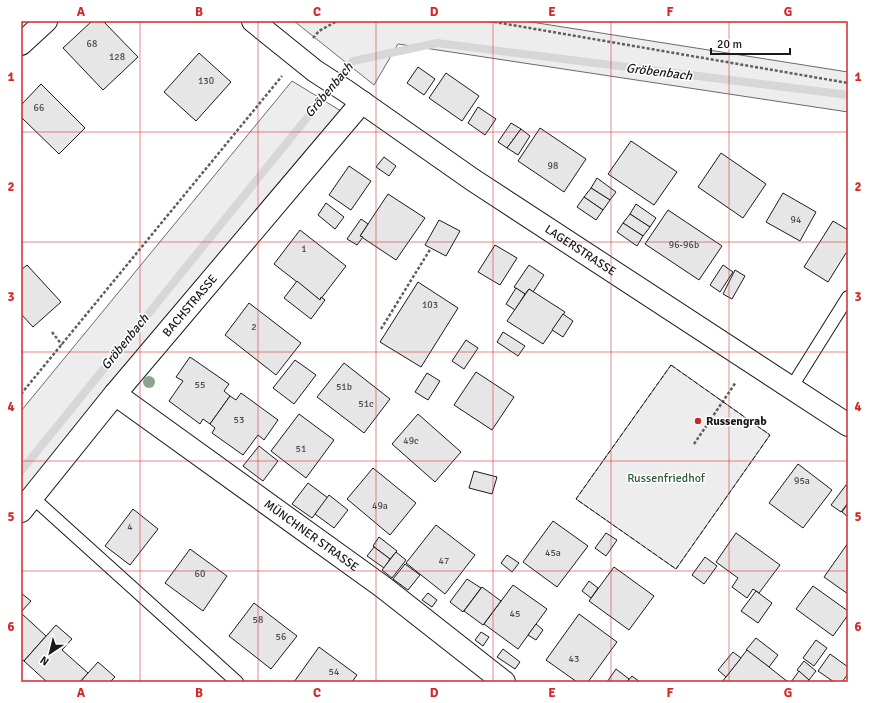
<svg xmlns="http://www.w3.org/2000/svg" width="869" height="703" font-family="Signika,sans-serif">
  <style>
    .built { fill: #ededed; stroke: #6a6a6a }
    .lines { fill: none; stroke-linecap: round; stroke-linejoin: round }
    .stream { stroke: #d7d7d7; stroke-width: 8 }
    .building { fill: #e6e6e6; stroke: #1a1a1a }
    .lane-casing { stroke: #1a1a1a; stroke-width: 14 }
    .street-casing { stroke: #1a1a1a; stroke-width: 24 }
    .secondary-casing { stroke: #1a1a1a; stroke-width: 24 }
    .path { stroke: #5f5f5f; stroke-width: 2.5; stroke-dasharray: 3 2; stroke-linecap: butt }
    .lane { stroke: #fff; stroke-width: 12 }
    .street { stroke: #fff; stroke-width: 22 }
    .secondary { stroke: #fff; stroke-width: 22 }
    .fence { stroke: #1a1a1a; stroke-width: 1; stroke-dasharray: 5 2; stroke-linecap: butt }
    .tree { fill: #8aa48f }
    .grid { fill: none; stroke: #d62828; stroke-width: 1; stroke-opacity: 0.55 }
    .poi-dot { fill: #c62828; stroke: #fff; stroke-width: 1.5 }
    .labels { text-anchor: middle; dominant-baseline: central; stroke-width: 3; stroke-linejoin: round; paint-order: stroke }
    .number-label { font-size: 10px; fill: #4d4d4d }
    .street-label { font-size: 12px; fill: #1a1a1a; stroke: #fff }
    .poi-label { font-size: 12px; font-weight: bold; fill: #1a1a1a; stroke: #fff; text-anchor: start }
    .park-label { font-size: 12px; fill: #2b5a34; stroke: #fff }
    .water-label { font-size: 13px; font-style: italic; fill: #1a1a1a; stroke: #fff }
    .neatline { fill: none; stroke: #d62828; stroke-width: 1.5 }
    .grid-label { font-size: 13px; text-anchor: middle; font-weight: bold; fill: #d62828 }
  </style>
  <rect width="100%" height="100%" fill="#fff"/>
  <g class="built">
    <path d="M294,21H525L848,72V112L398,44L374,85Z"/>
    <path d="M292,81L341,111L21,495V411Z"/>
    <path d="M671,365L770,435L676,569L576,499Z"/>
  </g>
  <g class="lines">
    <path class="stream" d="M21,471L353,61L437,43L848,95"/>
  </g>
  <g class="building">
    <path d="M92,21H103L138,57L103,90L63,48Z"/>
    <path d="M199,53L231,82L196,121L164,92Z"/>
    <path d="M418,67L435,79L424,95L407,83Z"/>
    <path d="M446,73L479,96L462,121L429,98Z"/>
    <path d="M41,84L85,128L59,154L21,117V105Z"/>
    <path d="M478,107L496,119L485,135L468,123Z"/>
    <path d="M511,123L521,129L507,148L498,142Z"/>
    <path d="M540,128L586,159L564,192L518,161Z"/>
    <path d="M521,129L530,136L518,155L507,148Z"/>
    <path d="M631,141L677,172L654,205L608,174Z"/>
    <path d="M721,153L766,184L743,218L698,187Z"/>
    <path d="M384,157L396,166L389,176L376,167Z"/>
    <path d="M349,166L371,181L351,210L329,195Z"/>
    <path d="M597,178L616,192L610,200L591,188Z"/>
    <path d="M591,188L610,200L603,210L584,197Z"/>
    <path d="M783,193L816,212L800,241L766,222Z"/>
    <path d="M388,194L425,218L396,260L360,236Z"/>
    <path d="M584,197L603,210L596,220L577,207Z"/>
    <path d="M326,203L344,217L335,229L318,215Z"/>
    <path d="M636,204L656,218L650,227L630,214Z"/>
    <path d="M668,210L722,246L699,280L645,244Z"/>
    <path d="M630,214L650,227L643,236L623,223Z"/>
    <path d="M361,219L368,224L360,236L363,237L357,245L347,239Z"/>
    <path d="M439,220L460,231L446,256L425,245Z"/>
    <path d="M833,221L848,230V254L846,253L828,282L804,267Z"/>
    <path d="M623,223L643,236L637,246L617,232Z"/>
    <path d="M300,230L346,266L320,300L274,264Z"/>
    <path d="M495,245L517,258L500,285L478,272Z"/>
    <path d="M27,265L61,302L33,327L21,314V270Z"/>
    <path d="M529,265L544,275L533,292L529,289L525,294L514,287Z"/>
    <path d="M723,265L733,272L720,292L710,285Z"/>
    <path d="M735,270L745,276L732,299L723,294Z"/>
    <path d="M297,281L320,300L321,297L325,300L311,319L284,298Z"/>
    <path d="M418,282L458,308L421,367L380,342Z"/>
    <path d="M516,288L525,294L515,310L506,304Z"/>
    <path d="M529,289L565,312L543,344L507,321Z"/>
    <path d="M249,303L301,343L276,375L225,335Z"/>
    <path d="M563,314L573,321L563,337L552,330Z"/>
    <path d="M503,332L525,346L518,356L497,342Z"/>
    <path d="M466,340L478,348L464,369L452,361Z"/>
    <path d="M190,357L229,384L224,391L230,396L210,424L203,419L200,424L169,401L183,381L176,377Z"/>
    <path d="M295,360L316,375L294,404L273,388Z"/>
    <path d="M344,363L390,399L364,433L317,397Z"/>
    <path d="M476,372L514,397L492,430L454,405Z"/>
    <path d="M427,373L440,381L428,400L415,392Z"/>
    <path d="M241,393L278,420L264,440L258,435L243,455L212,433L215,428L210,424L230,396L236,400Z"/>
    <path d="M299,414L334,440L306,478L271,451Z"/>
    <path d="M418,414L461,452L435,482L392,444Z"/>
    <path d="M259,446L278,461L263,481L243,466Z"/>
    <path d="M798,464L832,490L803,528L769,503Z"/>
    <path d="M373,468L416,503L390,535L347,499Z"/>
    <path d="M474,471L497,477L492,494L469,488Z"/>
    <path d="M308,483L328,498L312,518L292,504Z"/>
    <path d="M846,485L848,487V503L841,512L831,505Z"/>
    <path d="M329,495L348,510L334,528L315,514Z"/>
    <path d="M848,503V517L842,512Z"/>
    <path d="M133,509L158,529L130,565L105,546Z"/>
    <path d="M553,521L588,546L557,587L523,562Z"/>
    <path d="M436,525L475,555L445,594L406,563Z"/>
    <path d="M606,533L617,540L606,556L595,548Z"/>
    <path d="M736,533L780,565L759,593L753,589L747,598L732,587L738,578L716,562Z"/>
    <path d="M379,537L397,551L390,559L373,546Z"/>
    <path d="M848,543V594L824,577Z"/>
    <path d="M374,547L390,559L384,568L367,556Z"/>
    <path d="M190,549L227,576L203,611L165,583Z"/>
    <path d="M396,552L406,560L392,578L382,570Z"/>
    <path d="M507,555L519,563L512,572L501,563Z"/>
    <path d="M705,557L717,566L704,584L692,575Z"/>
    <path d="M405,564L420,575L408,590L393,579Z"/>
    <path d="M614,567L654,596L629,630L589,601Z"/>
    <path d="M467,579L481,588L463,612L450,602Z"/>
    <path d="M589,581L598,588L591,598L582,591Z"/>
    <path d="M513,585L547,609L518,649L484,624Z"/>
    <path d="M813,586L848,611V615L833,636L796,609Z"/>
    <path d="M482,587L501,601L483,625L464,611Z"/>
    <path d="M756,591L772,603L758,623L741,611Z"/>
    <path d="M21,593L31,601L21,612Z"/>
    <path d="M428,593L437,600L432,607L422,600Z"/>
    <path d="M254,603L297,636L271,669L229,636Z"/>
    <path d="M21,613L46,636L24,661L21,659Z"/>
    <path d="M579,614L617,642L588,682H577L546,660Z"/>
    <path d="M536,624L543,630L536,640L528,635Z"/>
    <path d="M56,625L72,639L62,650L88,673L80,682H47L24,661Z"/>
    <path d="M481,632L489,637L483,646L475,640Z"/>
    <path d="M756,638L778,655L769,667L746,650Z"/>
    <path d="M816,640L827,648L814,666L803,658Z"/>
    <path d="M319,647L357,675L352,682H294Z"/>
    <path d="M503,649L520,662L515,669L497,657Z"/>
    <path d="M747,650L769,667L788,682H722Z"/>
    <path d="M733,652L741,658L726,677L718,670Z"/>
    <path d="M830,654L848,667V674L842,682H834L818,671Z"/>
    <path d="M804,661L816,671L809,680L797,670Z"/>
    <path d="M98,662L115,677L110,682H80Z"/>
    <path d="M616,669L629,679L627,682H607Z"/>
    <path d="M799,671L809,680L807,682H791Z"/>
    <path d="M632,676L640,682H627Z"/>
  </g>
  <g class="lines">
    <defs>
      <g id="lane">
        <path d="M791,388L848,297"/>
        <path d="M32,497L237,682"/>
      </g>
      <g id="street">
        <path d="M21,44L46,21"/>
        <path id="s1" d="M115,394L383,587L504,682"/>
        <path id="s2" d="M21,511L115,394L362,102"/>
      </g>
      <g id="secondary">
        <path id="s3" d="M253,21L315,71L346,91L473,180L848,425"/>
      </g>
    </defs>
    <use href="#lane" class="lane-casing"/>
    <use href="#street" class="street-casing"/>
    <use href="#secondary" class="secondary-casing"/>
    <g class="path">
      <path d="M489,21L848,83"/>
      <path d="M313,38L319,31L337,21"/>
      <path d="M381,329L431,248"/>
      <path d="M52,332L62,345"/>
      <path d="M21,394L282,76"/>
      <path d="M694,444L736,382"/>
      <path d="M21,681L22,682"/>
    </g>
    <use href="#lane" class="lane"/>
    <use href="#street" class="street"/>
    <use href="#secondary" class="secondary"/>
    <path class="fence" d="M671,365L770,435L676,569L576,499Z"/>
  </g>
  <circle class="tree" cx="149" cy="382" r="6"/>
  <path class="grid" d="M140,21V682M258,21V682M376,21V682M493,21V682M611,21V682M729,21V682M21,132H848M21,242H848M21,352H848M21,461H848M21,571H848"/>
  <circle class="poi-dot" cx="698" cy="421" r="4"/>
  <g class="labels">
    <g class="number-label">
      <text x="92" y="44">68</text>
      <text x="117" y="57">128</text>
      <text x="206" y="81">130</text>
      <text x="39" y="108">66</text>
      <text x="553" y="166">98</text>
      <text x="796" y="220">94</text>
      <text x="684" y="245">96-96b</text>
      <text x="304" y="249">1</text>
      <text x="430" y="305">103</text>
      <text x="254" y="327">2</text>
      <text x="200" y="385">55</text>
      <text x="344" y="387">51b</text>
      <text x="366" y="404">51c</text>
      <text x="239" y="420">53</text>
      <text x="411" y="441">49c</text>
      <text x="301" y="449">51</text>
      <text x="802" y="481">95a</text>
      <text x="380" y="506">49a</text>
      <text x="130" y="527">4</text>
      <text x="553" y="553">45a</text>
      <text x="444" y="561">47</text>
      <text x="200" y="574">60</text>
      <text x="515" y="614">45</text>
      <text x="258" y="620">58</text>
      <text x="281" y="637">56</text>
      <text x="574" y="659">43</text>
      <text x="334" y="672">54</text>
    </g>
    <g class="street-label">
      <text stroke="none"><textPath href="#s3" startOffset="400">LAGERSTRASSE</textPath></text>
      <text stroke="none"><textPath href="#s2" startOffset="266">BACHSTRASSE</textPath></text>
      <text stroke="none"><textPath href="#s1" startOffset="242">MÜNCHNER STRASSE</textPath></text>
    </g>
    <g class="poi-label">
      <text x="706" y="421">Russengrab</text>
    </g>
    <g class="park-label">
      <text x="666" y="478">Russenfriedhof</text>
    </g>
    <g class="water-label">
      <text transform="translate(659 72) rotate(7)">Gröbenbach</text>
      <text transform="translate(329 90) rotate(-50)">Gröbenbach</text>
      <text transform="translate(125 342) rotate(-51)">Gröbenbach</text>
    </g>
  </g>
  <rect width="869" height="703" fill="none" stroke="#ffffff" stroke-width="44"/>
  <g transform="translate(50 653) rotate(215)" stroke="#ffffff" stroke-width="3" paint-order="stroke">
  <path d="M0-3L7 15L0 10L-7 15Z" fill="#1a1a1a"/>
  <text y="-6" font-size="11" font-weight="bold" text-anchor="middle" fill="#1a1a1a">N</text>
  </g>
  <path d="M711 48v6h79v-6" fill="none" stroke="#1a1a1a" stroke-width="2"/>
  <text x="717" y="48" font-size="12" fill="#1a1a1a" stroke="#ffffff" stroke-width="3" paint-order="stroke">20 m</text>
  <rect x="22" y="22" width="825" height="659" class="neatline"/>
  <g class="grid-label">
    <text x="81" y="16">A</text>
    <text x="199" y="16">B</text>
    <text x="317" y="16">C</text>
    <text x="434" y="16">D</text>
    <text x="552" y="16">E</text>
    <text x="670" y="16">F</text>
    <text x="788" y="16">G</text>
    <text x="11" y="81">1</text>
    <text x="858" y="81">1</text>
    <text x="11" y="191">2</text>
    <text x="858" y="191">2</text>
    <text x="11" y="301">3</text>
    <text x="858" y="301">3</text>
    <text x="11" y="411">4</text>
    <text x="858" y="411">4</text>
    <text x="11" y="521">5</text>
    <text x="858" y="521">5</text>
    <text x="11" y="631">6</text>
    <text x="858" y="631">6</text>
    <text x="81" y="697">A</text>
    <text x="199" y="697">B</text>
    <text x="317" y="697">C</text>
    <text x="434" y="697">D</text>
    <text x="552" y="697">E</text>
    <text x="670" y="697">F</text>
    <text x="788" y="697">G</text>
  </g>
</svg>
